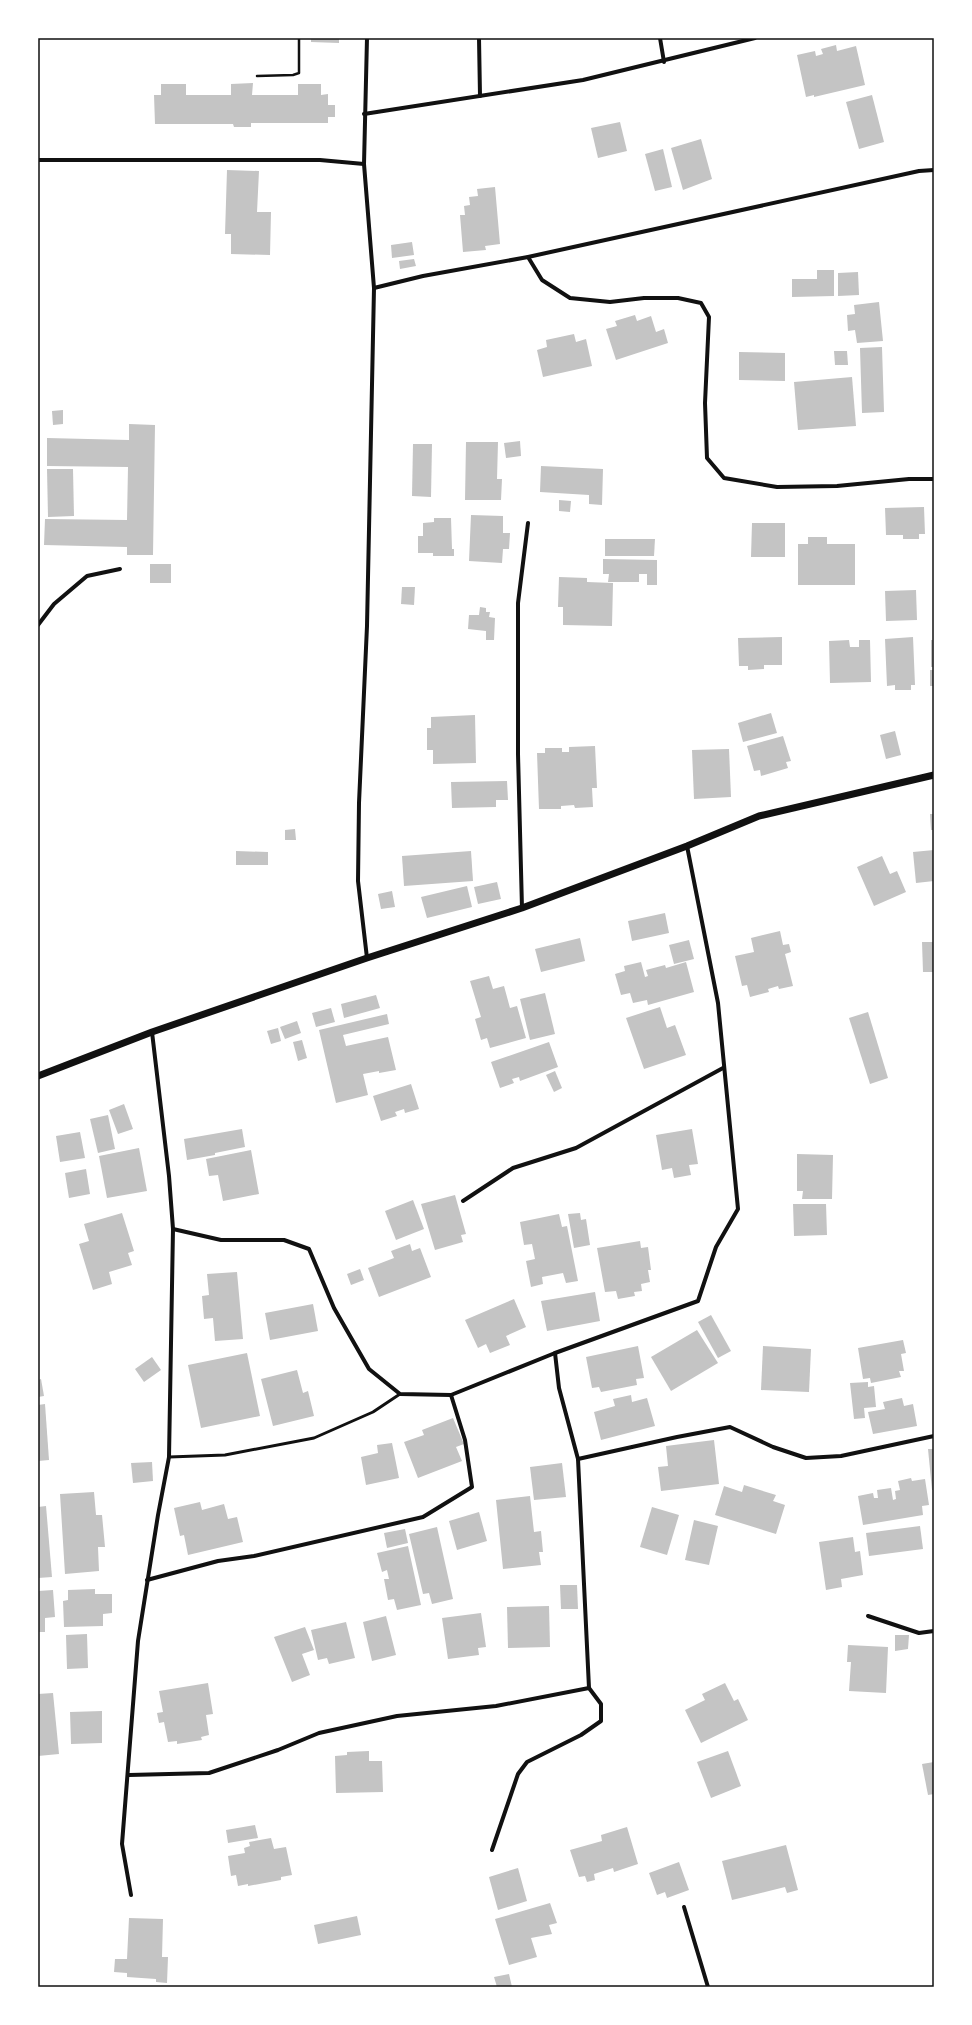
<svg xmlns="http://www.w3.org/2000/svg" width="972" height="2025" font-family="'Open Sans',sans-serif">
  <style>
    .building { fill: #c4c4c4 }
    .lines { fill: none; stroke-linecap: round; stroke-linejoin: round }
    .path { stroke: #111; stroke-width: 2.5 }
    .service { stroke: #111; stroke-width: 3 }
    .minor { stroke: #111; stroke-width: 4 }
    .tertiary { stroke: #111; stroke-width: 7 }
    .neatline { fill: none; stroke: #111; stroke-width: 1.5 }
  </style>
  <rect width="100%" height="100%" fill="#fff"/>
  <g class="building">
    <path d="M311,38H339V43L311,42Z"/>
    <path d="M836,45L837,51L856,46L865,85L814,97V95L806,97L797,55L815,51L816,56L823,54L821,49Z"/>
    <path d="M253,83L252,95H298V84H321V95L328,94V105H335V117H328V123H251V127H234L233,124H155L154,95H161V84H186V95H231V84Z"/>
    <path d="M872,95L884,142L859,149L846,102Z"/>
    <path d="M620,122L627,151L598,158L591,128Z"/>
    <path d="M701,139L712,179L683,190L671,148Z"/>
    <path d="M663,149L672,187L655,191L645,154Z"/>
    <path d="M227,170L259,171L257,212H271L270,255L231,254V234H225Z"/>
    <path d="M495,187L500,244L485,246L486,250L463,252L460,215H465L464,206L470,205L469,197L478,196L477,189Z"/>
    <path d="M412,242L414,255L392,258L391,245Z"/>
    <path d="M414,259L416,266L400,269L399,261Z"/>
    <path d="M817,270H834V296L792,297V279H817Z"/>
    <path d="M858,272L859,295L838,296V273Z"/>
    <path d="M879,302L883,341L857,343L855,330L848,331L847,315L855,314L854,305Z"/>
    <path d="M635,315L637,321L651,316L656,332L664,329L668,343L616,360L606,329L617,326L615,321Z"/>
    <path d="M574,334L576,342L586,339L592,366L543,377L537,350L547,347L546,340Z"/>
    <path d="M882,347L884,412L862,413L860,348Z"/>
    <path d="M834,351H847L848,365H835Z"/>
    <path d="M739,352L785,353V381L739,380Z"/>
    <path d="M852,377L856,426L798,430L794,382Z"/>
    <path d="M63,410V424L53,425L52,411Z"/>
    <path d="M129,424L155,425L153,555H127V547L44,545L45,519L127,520L128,467L47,466V438L129,440Z"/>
    <path d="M520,441L521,456L506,458L504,443Z"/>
    <path d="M466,442H498L497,479H502L501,500H465Z"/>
    <path d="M413,444H432L431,497L412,496Z"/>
    <path d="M541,466L603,469L602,505L589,504V495L540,492Z"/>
    <path d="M47,469H73L74,516L48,517Z"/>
    <path d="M559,500L571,501L570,512L559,511Z"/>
    <path d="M924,507L925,534H919V539H903V535H886L885,508Z"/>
    <path d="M471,515L503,516V533H510L509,549H503L502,563L469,561Z"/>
    <path d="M434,518H451L452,549H454V556H433V553H418V536H423V523L434,522Z"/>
    <path d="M752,523H785V557H751Z"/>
    <path d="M808,537H827V544H855V585H798V544H808Z"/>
    <path d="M605,539H655L654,556H605Z"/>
    <path d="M603,559L657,560V585H647V574H639V582H608L609,574H603Z"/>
    <rect x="150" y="564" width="21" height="19"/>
    <path d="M559,577L587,578V582L613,583L612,626L563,625V607H558Z"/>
    <path d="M402,587H415L414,605L401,604Z"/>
    <path d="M916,590L917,620L886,621L885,591Z"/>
    <path d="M480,607L486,608V612H490L489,617L495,618L494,640H486V631L468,629L469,615H479Z"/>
    <path d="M782,637V665H764V669L748,670V666H739L738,638Z"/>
    <path d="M913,637L915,685H911V690H895V685L887,686L885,639Z"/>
    <path d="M849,640L850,647H859V640H870L871,682L830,683L829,641Z"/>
    <rect x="931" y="640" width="3" height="27"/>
    <rect x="930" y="670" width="4" height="16"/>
    <path d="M771,713L777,733L743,742L738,723Z"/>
    <path d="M475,715L476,763L433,764V750H427V728H431V717Z"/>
    <path d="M895,731L901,755L886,759L880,735Z"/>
    <path d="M783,736L791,761L786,762L788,768L761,776L760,770L754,771L747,746Z"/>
    <path d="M595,746L597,788H592L593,807L575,808L574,805L561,806V809H539L537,753H545V748H562V752H569V747Z"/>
    <path d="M729,749L731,797L694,799L692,750Z"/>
    <path d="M507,781L508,800H496V807L452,808L451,782Z"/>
    <path d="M930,814H934V830H931Z"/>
    <path d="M295,829L296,840H285V830Z"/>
    <path d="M934,850V881L916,883L913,852Z"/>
    <path d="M236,851L268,852V865H236Z"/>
    <path d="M471,851L473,881L404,886L402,856Z"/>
    <path d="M882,856L890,874L897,871L906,892L874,906L857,867Z"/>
    <path d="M497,882L501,899L478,904L474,887Z"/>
    <path d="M467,886L472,907L427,918L421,897Z"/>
    <path d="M392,891L395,907L381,909L378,894Z"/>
    <path d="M665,913L669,933L632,941L628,921Z"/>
    <path d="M780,931L783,945L789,944L791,952L785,954L793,986L779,989L778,986L768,989L769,992L750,997L747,985L742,986L735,956L754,952L751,938Z"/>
    <path d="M580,938L585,961L541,972L535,949Z"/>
    <path d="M689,940L694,959L674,964L669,945Z"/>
    <path d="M922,942H934V972H923Z"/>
    <path d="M641,962L645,977L648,976L646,970L665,965L666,968L686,962L694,992L648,1005L647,1000L633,1003L630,993L621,995L615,974L625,971L624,966Z"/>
    <path d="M489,976L493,989L504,986L510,1008L517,1006L526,1038L490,1048L487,1038L481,1040L475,1019L481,1017L470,981Z"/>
    <path d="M545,993L555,1034L530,1040L520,999Z"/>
    <path d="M376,995L380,1008L344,1018L341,1004Z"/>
    <path d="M660,1007L667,1028L675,1025L686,1055L644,1069L626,1018Z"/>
    <path d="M331,1008L335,1022L316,1027L312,1013Z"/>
    <path d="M868,1012L888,1078L870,1084L849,1018Z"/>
    <path d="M387,1014L389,1024L343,1035L346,1046L388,1037L396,1070L379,1073V1071L363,1074L368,1095L336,1103L319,1030Z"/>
    <path d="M297,1021L301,1033L285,1039L280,1027Z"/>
    <path d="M278,1028L281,1041L271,1044L267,1031Z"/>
    <path d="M302,1040L307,1058L298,1061L293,1042Z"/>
    <path d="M549,1042L558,1067L520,1081L519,1077L512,1079L514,1083L500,1088L491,1062Z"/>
    <path d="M555,1071L562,1088L554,1092L546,1075Z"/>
    <path d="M411,1084L419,1109L405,1113L404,1109L395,1112L397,1116L381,1121L373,1096Z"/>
    <path d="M124,1104L133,1129L118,1134L109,1110Z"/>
    <path d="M108,1115L115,1149L98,1153L90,1119Z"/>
    <path d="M242,1129L245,1147L215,1153V1155L187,1160L184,1139Z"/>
    <path d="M692,1129L698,1164L689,1165L691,1175L674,1178L672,1168L662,1170L656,1135Z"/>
    <path d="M80,1132L85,1158L60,1162L56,1136Z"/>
    <path d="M139,1148L147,1191L107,1198L99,1156Z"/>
    <path d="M251,1150L259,1194L223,1201L218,1175L209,1176L206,1159Z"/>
    <path d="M797,1154L833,1155L832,1199H802L803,1191H797Z"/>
    <path d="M86,1169L90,1194L69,1198L65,1173Z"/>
    <path d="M455,1195L466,1234L461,1235L463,1242L435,1250L421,1204Z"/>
    <path d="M413,1200L424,1229L396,1240L385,1211Z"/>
    <path d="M793,1204H826L827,1235L794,1236Z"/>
    <path d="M122,1213L134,1251L128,1253L132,1265L109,1272L112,1284L93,1290L79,1244L89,1241L84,1224Z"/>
    <path d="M580,1213L581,1220L586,1219L590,1245L574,1248L568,1214Z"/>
    <path d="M559,1214L562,1227L567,1226L578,1281L566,1283L563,1273L542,1277L543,1284L531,1287L526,1261L535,1259L532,1244L524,1245L520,1222Z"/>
    <path d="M640,1241L641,1248L648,1247L651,1270H648L650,1282L641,1284L642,1291L634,1292L635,1296L618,1299L616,1291L605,1292L597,1248Z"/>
    <path d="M410,1244L412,1251L420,1248L431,1277L379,1297L368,1268L394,1258L391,1251Z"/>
    <path d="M360,1269L364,1280L351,1285L347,1274Z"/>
    <path d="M237,1272L243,1339L215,1341L213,1318L204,1319L202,1296L209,1295L207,1274Z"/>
    <path d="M595,1292L600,1321L547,1331L541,1301Z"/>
    <path d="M514,1299L526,1327L506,1336L510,1345L490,1353L486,1344L478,1348L465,1320Z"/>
    <path d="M313,1304L318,1331L270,1340L265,1313Z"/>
    <path d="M711,1315L731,1351L718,1358L698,1322Z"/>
    <path d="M697,1330L718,1363L671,1391L651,1357Z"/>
    <path d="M903,1340L906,1353L901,1354L904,1371H899L901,1377L871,1383L870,1378L863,1379L858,1348Z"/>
    <path d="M638,1346L644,1378L636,1379L637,1385L601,1392L599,1387L592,1388L586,1357Z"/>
    <path d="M763,1346L811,1349L809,1392L761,1390Z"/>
    <path d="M247,1353L260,1416L201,1428L188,1365Z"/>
    <path d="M152,1357L161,1370L144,1382L135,1369Z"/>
    <path d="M297,1370L303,1393L308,1391L314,1416L273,1426L261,1379Z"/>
    <path d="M41,1379L44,1396L38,1397V1380Z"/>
    <path d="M868,1382V1387L874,1386L876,1407L864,1408L865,1418L854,1419L850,1383Z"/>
    <path d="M631,1395L632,1402L647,1398L655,1426L601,1440L594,1412L615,1406L613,1399Z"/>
    <path d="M902,1398L904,1406L913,1404L917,1426L873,1434L868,1412L885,1409L883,1402Z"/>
    <path d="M45,1404L49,1460L38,1461V1405Z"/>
    <path d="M453,1418L464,1444L456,1447L462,1461L418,1478L404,1442L424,1435L422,1430Z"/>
    <path d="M714,1440L719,1484L661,1491L658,1467L668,1466L666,1446Z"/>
    <path d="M392,1443L399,1478L366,1485L361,1457L378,1453L377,1445Z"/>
    <path d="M928,1449H934V1490H932Z"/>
    <path d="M152,1462L153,1481L133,1483L131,1463Z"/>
    <path d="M562,1463L566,1497L534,1500L530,1467Z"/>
    <path d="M911,1478L912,1481L925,1479L929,1505L922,1506L923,1515L863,1525L858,1496L873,1493L874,1498H878L877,1490L891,1488L893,1500L896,1499L895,1491L900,1490L898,1481Z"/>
    <path d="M744,1485L776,1495L773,1501L785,1505L776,1534L715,1515L724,1486L742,1492Z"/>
    <path d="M94,1492L96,1515H102L105,1547H98L99,1571L65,1574L60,1494Z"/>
    <path d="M530,1496L534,1532L541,1531L543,1552H539L541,1565L503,1569L496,1500Z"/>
    <path d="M200,1502L202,1510L224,1504L228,1519L237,1517L243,1542L188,1555L184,1535L180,1536L174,1508Z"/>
    <path d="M46,1506L52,1577L38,1578V1507Z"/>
    <path d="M652,1507L679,1515L667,1555L640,1547Z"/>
    <path d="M479,1512L487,1541L457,1550L449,1521Z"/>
    <path d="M694,1520L718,1526L709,1565L685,1560Z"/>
    <path d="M920,1526L923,1549L869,1556L866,1533Z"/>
    <path d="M437,1527L453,1599L432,1604L429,1593L423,1594L409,1534Z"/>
    <path d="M405,1529L408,1543L387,1548L384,1533Z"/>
    <path d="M853,1537L855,1552L860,1551L863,1575L841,1579L842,1587L826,1590L819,1542Z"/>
    <path d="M408,1546L421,1605L397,1610L394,1599L388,1600L384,1579H389L387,1570L382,1572L377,1553Z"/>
    <path d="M560,1585H577L578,1609H561Z"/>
    <path d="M95,1589V1594H112V1613L103,1614V1626L64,1627L63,1601L68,1600V1590Z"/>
    <path d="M53,1590L55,1617L45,1618V1632H38V1591Z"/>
    <path d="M549,1606L550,1647L508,1648L507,1607Z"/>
    <path d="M481,1613L486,1647L478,1648L479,1655L448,1659L442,1618Z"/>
    <path d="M386,1616L396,1655L372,1661L363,1622Z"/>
    <path d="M346,1622L355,1658L329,1664L327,1658L318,1660L311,1630Z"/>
    <path d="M305,1627L314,1650L302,1654L310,1675L292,1682L274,1637Z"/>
    <path d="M87,1634L88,1668L67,1669L66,1635Z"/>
    <path d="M895,1635H909L908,1649L895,1651Z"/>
    <path d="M848,1645L888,1647L886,1693L849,1691L851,1662H847Z"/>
    <path d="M208,1683L213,1714L206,1715L209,1735L201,1737L202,1740L177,1744V1741L168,1742L164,1722L159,1723L157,1713L163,1712L159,1691Z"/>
    <path d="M725,1683L734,1701L738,1699L748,1720L701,1743L685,1710L705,1700L702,1694Z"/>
    <path d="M53,1693L59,1754L38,1756V1694Z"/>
    <path d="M102,1711V1743L71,1744L70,1712Z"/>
    <path d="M369,1751V1761H382L383,1792L336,1793L335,1756L347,1755V1752Z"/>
    <path d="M728,1751L741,1786L711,1798L697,1762Z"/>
    <path d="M934,1762V1794L928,1795L922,1764Z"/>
    <path d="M255,1825L258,1838L228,1843L226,1830Z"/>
    <path d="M627,1827L638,1864L614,1872L613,1868L594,1874L595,1880L587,1882L585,1876L579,1877L570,1850L602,1841L601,1835Z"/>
    <path d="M271,1838L274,1849L286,1847L292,1875L281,1877V1880L248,1886V1884L238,1886L236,1875L231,1876L228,1856L245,1853L244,1848L250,1846L249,1842Z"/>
    <path d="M786,1845L798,1890L787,1893L785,1887L732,1900L722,1861Z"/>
    <path d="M679,1862L689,1890L667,1898L665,1892L657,1895L649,1873Z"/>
    <path d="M518,1868L527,1901L498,1910L489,1877Z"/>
    <path d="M550,1903L557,1923L549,1925L552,1934L531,1938L537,1957L509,1965L495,1919Z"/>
    <path d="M357,1916L361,1935L318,1944L314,1925Z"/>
    <path d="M129,1918L163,1919L162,1957H168L167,1983L156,1982V1979L127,1977V1973L114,1972L115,1959H127Z"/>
    <path d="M509,1974L512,1987H497L494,1977Z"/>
  </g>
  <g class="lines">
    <path class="path" d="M257,76L293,75L299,73V38"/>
    <path class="service" d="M169,1457L225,1455L314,1438L373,1412L400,1394"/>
    <g class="minor">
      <path d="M367,38L364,164L374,288L367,626L359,803L358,881L367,958"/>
      <path d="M479,38L480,96"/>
      <path d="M660,38L664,62"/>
      <path d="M364,114L583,80L755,38"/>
      <path d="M38,160H320L364,164"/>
      <path d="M528,257L542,280L570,298L610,302L644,298H678L701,303L709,317L705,403L707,458L724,478L777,487L837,486L909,479H934"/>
      <path d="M374,288L423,276L528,257L919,171L934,170"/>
      <path d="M38,625L54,604L87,576L120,569"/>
      <path d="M522,908L518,754V603L528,523"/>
      <path d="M463,1201L513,1168L576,1148L723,1068"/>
      <path d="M173,1229L221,1240H284L309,1249L334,1308L369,1369L400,1394L451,1395L555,1353L698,1301L716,1247L738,1209L718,1003L687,846"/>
      <path d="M578,1459L677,1437L730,1427L773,1447L806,1458L841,1456L934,1436"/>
      <path d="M147,1580L218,1561L254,1556L423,1517L472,1487L465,1440L451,1395"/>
      <path d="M868,1616L919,1633L934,1631"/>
      <path d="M129,1775L209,1773L278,1750L319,1733L397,1716L496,1706L589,1688"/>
      <path d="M492,1850L518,1774L527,1762L581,1735L601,1721V1704L589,1688L578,1459L559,1388L555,1353"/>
      <path d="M131,1895L122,1844L138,1641L158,1515L169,1457L173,1229L169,1176L152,1032"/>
      <path d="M684,1907L708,1987"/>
    </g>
    <path class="tertiary" d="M38,1076L152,1032L367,958L522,908L687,846L759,816L934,775"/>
  </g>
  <rect width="972" height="2025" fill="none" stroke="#ffffff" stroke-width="78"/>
  <rect x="39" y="39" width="894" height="1947" class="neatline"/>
</svg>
